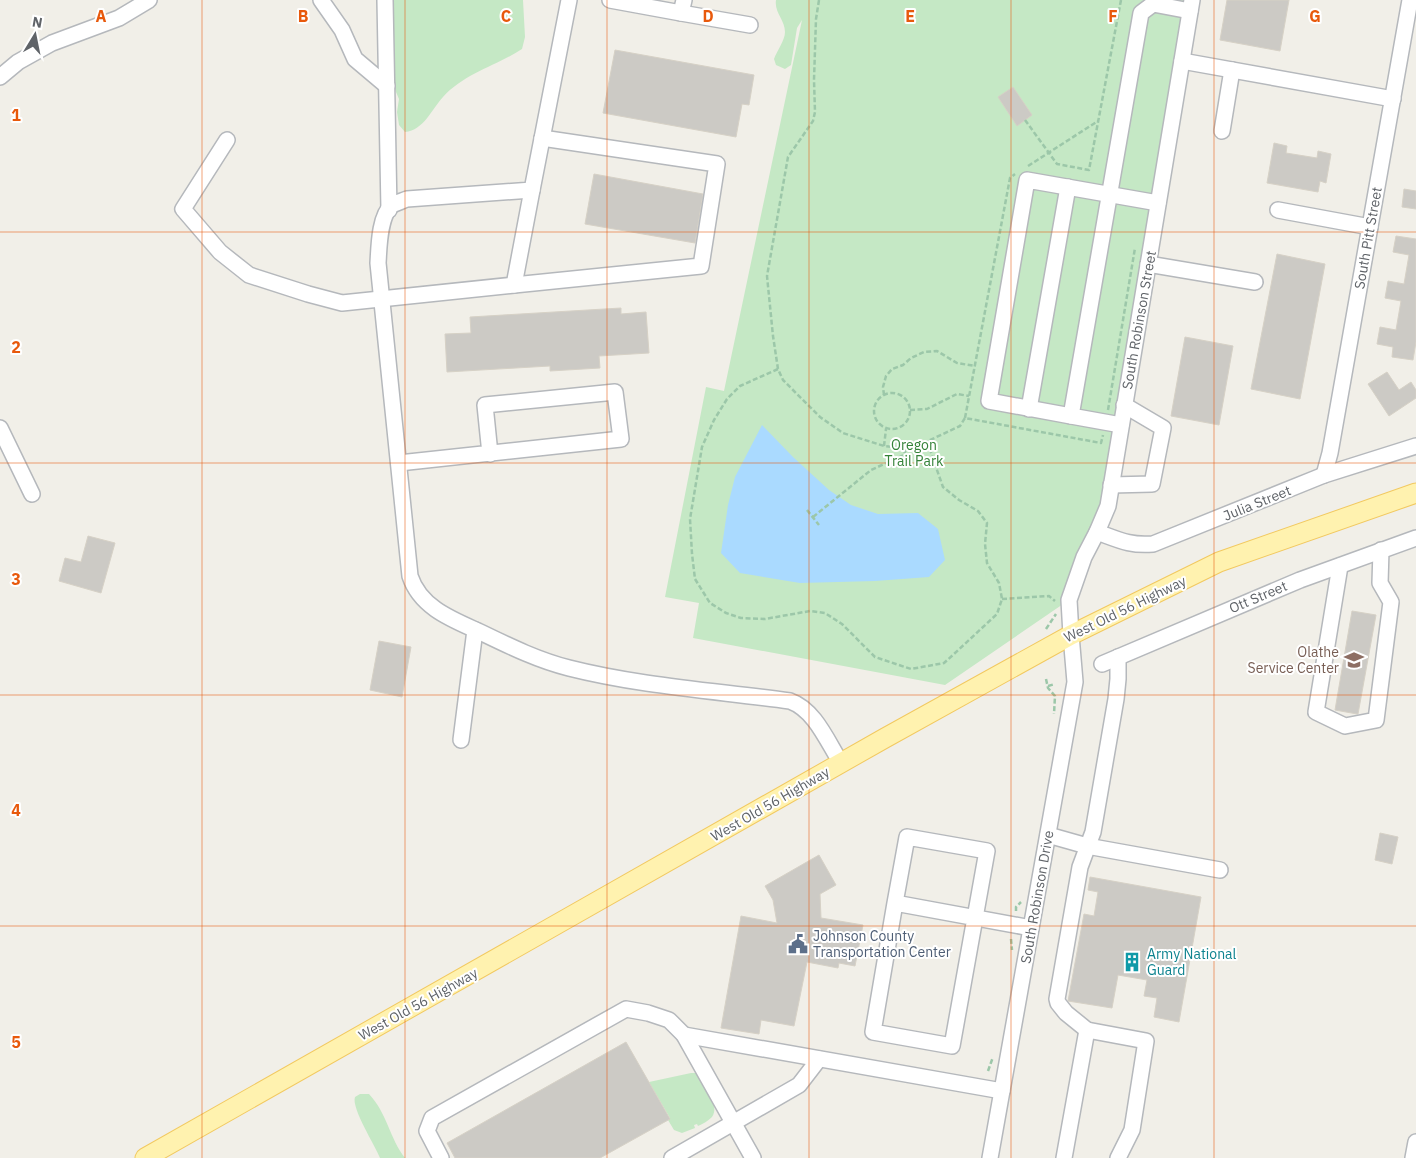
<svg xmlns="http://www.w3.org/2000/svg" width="1416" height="1158" font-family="'IBM Plex Sans',sans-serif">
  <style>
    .green { fill: #c5e8c5 }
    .water { fill: #aadaff }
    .building { fill: #cccac5; stroke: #d6d1c6 }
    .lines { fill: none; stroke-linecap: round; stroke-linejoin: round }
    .minor-casing { stroke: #b5b8bc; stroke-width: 18 }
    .major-casing { stroke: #f2c960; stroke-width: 21 }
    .path { stroke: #9cc7a9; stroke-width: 2.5; stroke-dasharray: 5 2.5; stroke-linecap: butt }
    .minor { stroke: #fff; stroke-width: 15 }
    .major { stroke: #fff2af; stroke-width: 19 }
    .grid { fill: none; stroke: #e8590c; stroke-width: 1; stroke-opacity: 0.55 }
    .labels { text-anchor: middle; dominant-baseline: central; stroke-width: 4; stroke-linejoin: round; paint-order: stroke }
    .street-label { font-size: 14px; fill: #5f6368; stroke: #fff }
    .park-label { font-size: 14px; fill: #348238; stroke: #fff }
    .education-label { font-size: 14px; fill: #785e54; stroke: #fff; text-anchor: end }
    .service-label { font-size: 14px; fill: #4e5e75; stroke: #fff; text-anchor: start }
    .culture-label { font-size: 14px; fill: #0d838f; stroke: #fff; text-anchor: start }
    .grid-label { font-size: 16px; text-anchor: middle; font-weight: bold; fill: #e8590c; stroke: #fff; stroke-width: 4; stroke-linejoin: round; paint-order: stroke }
  </style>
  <rect width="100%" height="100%" fill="#f1efe8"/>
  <g class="green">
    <path d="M392,0H523L525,37L522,49C496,66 465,73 443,97C431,110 424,130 405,132L399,125L397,112L399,99L393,85L395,65L391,32Z"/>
    <path d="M776,0H1192L1108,506L1069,600L945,685L693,638L699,603L665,597L706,387L724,391L802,20L797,28L791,65L785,69L776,65L774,59C777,51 785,40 785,32C785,20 774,12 776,0Z"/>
    <path d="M691,1073H697C703,1084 721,1105 712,1117C708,1121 703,1124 698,1126L697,1124L694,1125L695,1128L682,1133L674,1130L668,1120L670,1118L649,1082Z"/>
    <path d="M360,1094H369C387,1113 390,1139 405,1158H380C375,1145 351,1108 355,1097Z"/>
  </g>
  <path class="water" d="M762,425L793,457L829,490L851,505L878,514L918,513L938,529L945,560L929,577L875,581L800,583L740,573L721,553L728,505L735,477Z"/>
  <g class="building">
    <path d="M1227,0H1289L1280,51L1220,40Z"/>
    <path d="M615,50L754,75L749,105L742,104L736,137L603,113Z"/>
    <path d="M1013,87L1032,115L1017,126L998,97Z"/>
    <path d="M1274,143L1287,146L1286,153L1317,158L1318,151L1331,154L1326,183L1320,181L1318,192L1267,183Z"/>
    <path d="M594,174L703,194L695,243L585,224Z"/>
    <path d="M1404,189L1416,191V209L1402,207Z"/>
    <path d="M1396,236L1416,239V342L1413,360L1392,357L1393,347L1377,344L1380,327L1396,330L1401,301L1385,298L1388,281L1404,284L1409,255L1393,252Z"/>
    <path d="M1277,254L1325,264L1300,399L1251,389Z"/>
    <path d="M621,308V314L646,312L649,353L599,356L600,368L550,371V366L447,372L445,334L471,333L470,317Z"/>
    <path d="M1185,337L1233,346L1219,425L1171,416Z"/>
    <path d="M1387,372L1399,390L1411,382L1416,390V398L1389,416L1368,384Z"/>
    <path d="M88,536L115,543L101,593L59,581L65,558L81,562Z"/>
    <path d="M1352,611L1376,615L1358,714H1357L1335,710Z"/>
    <path d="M379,641L411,647L402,697L370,690Z"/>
    <path d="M1380,833L1398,837L1392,864L1375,860Z"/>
    <path d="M819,855L836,885L820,894L821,918L863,925L855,966L839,963L838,968L807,962L794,1026L761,1020L759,1034L721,1028L741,916L777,923L773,900L765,886Z"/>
    <path d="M1090,877L1201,897L1179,1022L1154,1017L1157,998L1144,996L1147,980L1118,975L1112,1008L1068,1001L1084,914L1094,916L1098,892L1088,890Z"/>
    <path d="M626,1042L670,1119L600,1158H455L447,1143Z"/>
  </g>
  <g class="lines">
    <defs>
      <g id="minor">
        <path d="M321,0L342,30L355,59L387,86"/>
        <path d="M385,0L389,210"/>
        <path d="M569,0L532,190L407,199C402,201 396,203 392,205C379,216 379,248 378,263L410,576C420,607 451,619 478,631C507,645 537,660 569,668C640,686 717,691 790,701C815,710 827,741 841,763"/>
        <path d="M610,0L681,13L684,0"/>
        <path d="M681,13L750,25"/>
        <path d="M1182,61L1393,99"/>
        <path d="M0,77L18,62L52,43L119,18L149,0"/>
        <path d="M1222,131L1232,70"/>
        <path d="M227,140L183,209L220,252L249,275L308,294L342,303L514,285L532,190"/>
        <path d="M1278,210L1370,227"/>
        <path d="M1148,264L1255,282"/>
        <path d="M514,285L701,266L717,164L542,138"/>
        <path d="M1029,409L1068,187"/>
        <path d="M1071,416L989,401L1027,180L1158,203"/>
        <path d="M1121,425L1071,416L1141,13L1153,4L1190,11"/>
        <path d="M0,428L32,494"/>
        <path d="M399,463L621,439L615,392L485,405L490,454"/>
        <path d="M1324,475L1330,453L1410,0"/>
        <path d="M1111,485L1152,484L1163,428L1124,405"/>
        <path d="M1097,532C1119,540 1130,546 1153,544L1324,475L1416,446"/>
        <path d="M1340,566L1316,712L1345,726L1376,720L1391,602L1380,583L1381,550"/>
        <path d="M1102,664L1300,580L1416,538"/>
        <path d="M461,740L475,630"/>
        <path d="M1048,835L1087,846L1220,870"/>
        <path d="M895,903L907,837L987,851L952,1046L873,1032L895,903L1031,928"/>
        <path d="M684,1035L1002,1091"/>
        <path d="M441,1158L427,1131L432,1118L626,1009L648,1013L669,1020L684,1035L753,1158"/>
        <path d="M672,1158L799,1085L819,1059"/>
        <path d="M990,1158L1075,682L1071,635L1069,600L1084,557L1097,532L1108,506L1192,0"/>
        <path d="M1064,1158L1087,1030"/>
        <path d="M1118,1158L1132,1130L1146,1041L1087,1030L1066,1013L1058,1003L1057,999L1080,867L1093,832L1116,699L1118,679V657"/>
        <path d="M1413,1158L1416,1142"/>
      </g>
      <path id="major" d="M145,1158L885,738L1071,635L1219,562L1416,493"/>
    </defs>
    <use href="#minor" class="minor-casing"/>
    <use href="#major" class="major-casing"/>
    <g class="path">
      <path d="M819,0L816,19L814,80L815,112L813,121L788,157L767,276L773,336L778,369L783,380L820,417L843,433L884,446L906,448L928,441L960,426L965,418L1101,443L1103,435"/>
      <path d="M1025,120L1057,164L1089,170L1121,0"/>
      <path d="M1028,166L1098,121"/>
      <path d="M778,369L740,386L727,399L714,420L702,447L690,519L692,554L695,579L710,603L726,613L741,618L765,619L810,611L825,613L842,624L875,657L911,669L944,663L954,654L997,614L1002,599L999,583L987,563L985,544L987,523L978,511L959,500L943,487L932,456L928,441"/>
      <circle cx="892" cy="411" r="18"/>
      <path d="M884,395L883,387L886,376L892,369L903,365L911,358L924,352L937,351L957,363L975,366"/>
      <path d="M910,410L927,409L957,394L969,396"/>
      <path d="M1108,410L1135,248"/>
      <path d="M965,418L1010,178L1015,174"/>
      <path d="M884,446L886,429"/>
      <path d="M807,510L819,525"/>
      <path d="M813,517L871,470L904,455L906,448"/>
      <path d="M1002,599L1049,596L1055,601"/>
      <path d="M1046,629L1056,614"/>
      <path d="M1046,679L1048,688L1055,696L1054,714"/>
      <path d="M1048,686L1055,684"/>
      <path d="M1016,911V907L1021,902"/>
      <path d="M1011,939L1012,950"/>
      <path d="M988,1071L993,1057"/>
    </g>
    <use href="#minor" class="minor"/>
    <use href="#major" class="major"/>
  </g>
  <path class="grid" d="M202,0V1158M405,0V1158M607,0V1158M809,0V1158M1011,0V1158M1214,0V1158M0,232H1416M0,463H1416M0,695H1416M0,926H1416"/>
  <defs>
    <symbol id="school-bare" viewBox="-9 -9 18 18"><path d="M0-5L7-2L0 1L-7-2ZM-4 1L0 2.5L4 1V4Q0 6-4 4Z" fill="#8d6e63" stroke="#fff" stroke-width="2.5" paint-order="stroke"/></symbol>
    <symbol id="civic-bare" viewBox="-9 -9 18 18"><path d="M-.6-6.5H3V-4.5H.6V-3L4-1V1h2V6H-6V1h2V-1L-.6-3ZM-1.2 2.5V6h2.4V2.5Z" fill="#5c6f8a" stroke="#fff" stroke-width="2.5" paint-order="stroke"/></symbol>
    <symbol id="building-bare" viewBox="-9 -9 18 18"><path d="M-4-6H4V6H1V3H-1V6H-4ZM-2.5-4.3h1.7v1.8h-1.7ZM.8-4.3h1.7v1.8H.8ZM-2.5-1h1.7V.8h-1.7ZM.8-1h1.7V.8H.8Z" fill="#0f9aa8" stroke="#fff" stroke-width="2.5" paint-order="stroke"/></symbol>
  </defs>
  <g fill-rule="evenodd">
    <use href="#school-bare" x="1340" y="646" width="28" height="28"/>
    <use href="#civic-bare" x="784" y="930" width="28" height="28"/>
    <use href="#building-bare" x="1118" y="948" width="28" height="28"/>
  </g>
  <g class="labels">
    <g class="street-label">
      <text transform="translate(1368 238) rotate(-80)">South Pitt Street</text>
      <text transform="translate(1139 320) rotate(-80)">South Robinson Street</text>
      <text transform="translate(1257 503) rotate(-22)">Julia Street</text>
      <text transform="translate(1258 597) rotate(-23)">Ott Street</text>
      <text transform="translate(1125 609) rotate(-26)">West Old 56 Highway</text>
      <text transform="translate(770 804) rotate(-30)">West Old 56 Highway</text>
      <text transform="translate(1037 897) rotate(-80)">South Robinson Drive</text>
      <text transform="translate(418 1004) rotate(-29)">West Old 56 Highway</text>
    </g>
    <g class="park-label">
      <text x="914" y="445">Oregon<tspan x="914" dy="16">Trail Park</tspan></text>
    </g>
    <g class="education-label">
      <text x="1339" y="652">Olathe<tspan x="1339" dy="16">Service Center</tspan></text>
    </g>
    <g class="service-label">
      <text x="813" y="936">Johnson County<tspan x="813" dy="16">Transportation Center</tspan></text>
    </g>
    <g class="culture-label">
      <text x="1147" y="954">Army National<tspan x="1147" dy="16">Guard</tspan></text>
    </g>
  </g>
  <g class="grid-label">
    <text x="101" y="22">A</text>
    <text x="303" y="22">B</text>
    <text x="506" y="22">C</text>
    <text x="708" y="22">D</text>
    <text x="910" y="22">E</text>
    <text x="1113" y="22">F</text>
    <text x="1315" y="22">G</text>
    <text x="16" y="121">1</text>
    <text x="16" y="353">2</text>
    <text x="16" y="585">3</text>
    <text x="16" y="816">4</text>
    <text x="16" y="1048">5</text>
  </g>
  <g transform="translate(35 35) rotate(10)" stroke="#ffffff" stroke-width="4" paint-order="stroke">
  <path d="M0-4L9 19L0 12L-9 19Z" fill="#5f6368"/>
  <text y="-8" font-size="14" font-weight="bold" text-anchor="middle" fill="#5f6368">N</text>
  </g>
</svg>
